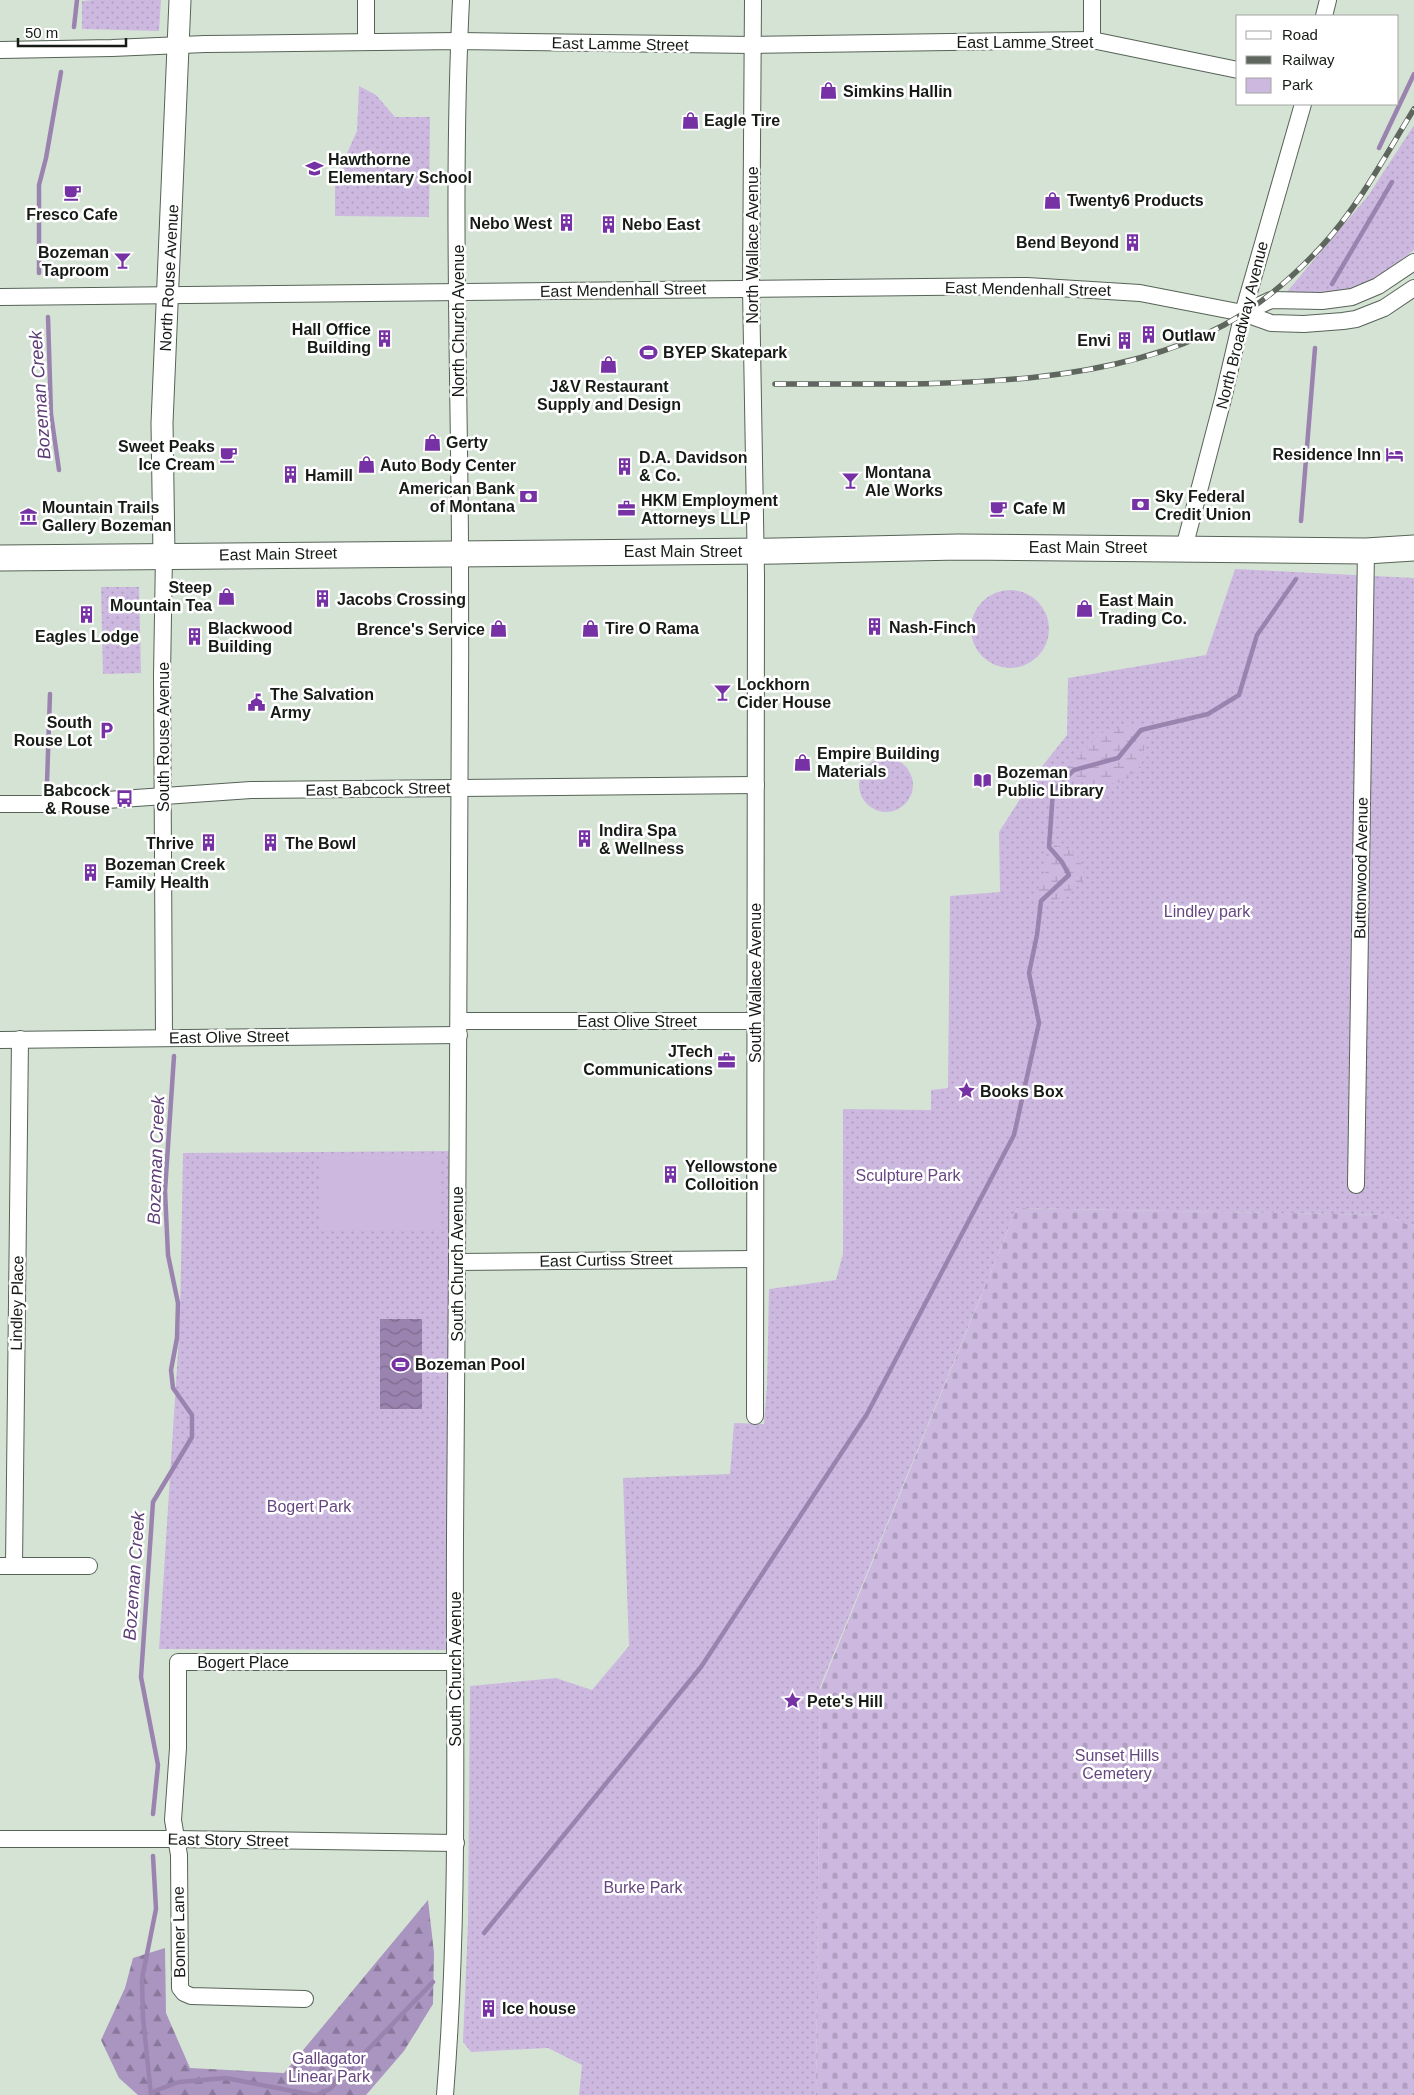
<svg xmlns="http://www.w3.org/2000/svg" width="1414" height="2095" font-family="Arial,sans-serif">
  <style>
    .green { fill: url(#green-dots) }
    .forest { fill: url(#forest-firs) }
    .wetland { fill: url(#wetland-marsh) }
    .cemetery { fill: url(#cemetery-stones) }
    .pitch { fill: #cdb9e0 }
    .water { fill: url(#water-waves) }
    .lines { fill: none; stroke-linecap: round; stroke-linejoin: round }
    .stream { stroke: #9a84af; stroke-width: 4.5 }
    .minor-casing { stroke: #566357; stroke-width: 18 }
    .major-casing { stroke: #566357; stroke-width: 23 }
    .highway-casing { stroke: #566357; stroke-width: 27 }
    .minor { stroke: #fff; stroke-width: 16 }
    .major { stroke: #fff; stroke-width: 21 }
    .highway { stroke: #fff; stroke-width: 25 }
    .rail-casing { stroke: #5e665e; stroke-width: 5.5 }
    .rail { stroke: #fff; stroke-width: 4; stroke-dasharray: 11; stroke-linecap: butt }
    .labels { text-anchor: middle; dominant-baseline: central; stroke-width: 5; stroke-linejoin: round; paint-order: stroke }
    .street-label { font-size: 16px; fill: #161b16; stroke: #fff }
    .poi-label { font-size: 16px; font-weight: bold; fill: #161b16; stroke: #fff; text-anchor: start }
    .park-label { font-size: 16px; fill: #664681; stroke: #fff }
    .water-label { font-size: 18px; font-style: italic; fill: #5c3d76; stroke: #fff }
  </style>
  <defs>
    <pattern id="green-dots" width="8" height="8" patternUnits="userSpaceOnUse" patternTransform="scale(1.25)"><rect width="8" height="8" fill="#cdb9e0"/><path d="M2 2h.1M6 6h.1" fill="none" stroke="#af9ebf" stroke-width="1.8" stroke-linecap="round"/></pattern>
    <pattern id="forest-firs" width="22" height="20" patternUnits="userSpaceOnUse" patternTransform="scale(1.25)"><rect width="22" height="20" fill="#aa94c0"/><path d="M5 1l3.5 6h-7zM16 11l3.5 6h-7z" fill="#89789b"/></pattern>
    <pattern id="wetland-marsh" width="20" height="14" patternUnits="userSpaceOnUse" patternTransform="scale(1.25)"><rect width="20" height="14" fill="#cdb9e0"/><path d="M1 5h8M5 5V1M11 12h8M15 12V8" fill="none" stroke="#af9ebf"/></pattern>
    <pattern id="cemetery-stones" width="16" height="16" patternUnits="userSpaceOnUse" patternTransform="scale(1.25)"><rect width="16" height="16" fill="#cdb9e0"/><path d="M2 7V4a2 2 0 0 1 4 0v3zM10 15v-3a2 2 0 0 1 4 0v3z" fill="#af9ebf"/></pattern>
    <pattern id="water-waves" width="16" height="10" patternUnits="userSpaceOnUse" patternTransform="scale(1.25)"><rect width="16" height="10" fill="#9a84af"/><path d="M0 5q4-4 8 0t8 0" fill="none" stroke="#7d6b8d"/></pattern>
  </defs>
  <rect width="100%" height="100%" fill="#d5e3d5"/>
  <g class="green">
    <path d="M94,0H161L159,31L82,29V1Z"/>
    <path d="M359,86L376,95L395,117H430L429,217L335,216V180L357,131Z"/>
    <path d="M1414,125V250L1382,275L1350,290L1285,294L1368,196Z"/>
    <path d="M1235,569L1414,578V1227L1383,1215L1017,1208L820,1687L816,2095H579L582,2065L548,2048L471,2052L463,2042L468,1923L470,1686L556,1678L592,1690L629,1646L623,1478L730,1474L734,1423L764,1424L767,1385L769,1289L836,1280L843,1253V1109L931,1110V1090L948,1088L950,896L1000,892L999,832L1036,774L1067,735L1068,678L1206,655Z"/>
    <path d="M101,587H139L141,673L103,674Z"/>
    <circle cx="1010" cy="629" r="39"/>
    <circle cx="886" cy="785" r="27"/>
    <path d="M451,1151L449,1650L159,1649L180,1320L183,1153Z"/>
  </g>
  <path class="forest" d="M428,1900L434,1953L433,2004L404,2051L366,2095H138L119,2078L101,2040L125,1988L133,1958L165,1948L166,2013L190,2068L284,2073Z"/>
  <g class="wetland">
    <path d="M1139,726L1146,736L1141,767L1118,783L1086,784L1072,777L1066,769L1101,733L1126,727Z"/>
    <path d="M1055,845C1077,851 1081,856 1084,880L1063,897L1047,903L1033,897C1044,882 1048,872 1046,853Z"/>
  </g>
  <path class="cemetery" d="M1017,1208L1383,1215L1414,1227V2095H816L820,1690Z"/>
  <path class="pitch" d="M440,1154V1230H321V1155Z"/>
  <rect class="water" x="380" y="1319" width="42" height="90"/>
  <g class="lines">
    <g class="stream">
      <path d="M74,27L77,0"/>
      <path d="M1379,148L1414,74"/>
      <path d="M39,273V185L46,158L61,72"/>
      <path d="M1332,284L1392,182"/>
      <path d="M48,317L51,414L59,470"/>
      <path d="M1301,521L1315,348"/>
      <path d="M47,783L50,694"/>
      <path d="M153,1814L158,1765L141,1677L153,1502L192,1437V1415L173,1388L171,1370L177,1338L178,1303L168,1255L165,1191L174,1056"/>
      <path d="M484,1933L701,1667L867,1414L1014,1135L1039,1023L1029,973L1037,935L1041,901L1069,875L1062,862L1049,847L1053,791L1074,770L1118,758L1141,730L1208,714L1239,695L1257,635L1296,579"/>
      <path d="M152,2092L179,2082L226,2078L313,2095"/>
      <path d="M151,2095L143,2018L142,1979L156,1909L153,1856"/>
      <path d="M317,2095L330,2089L433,1982"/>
    </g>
    <defs>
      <g id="minor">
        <path d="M753,0L751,288L756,575L755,1416"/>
        <path d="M1324,16L1328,0"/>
        <path d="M1092,40V0"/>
        <path d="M366,42V0"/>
        <path d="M0,50L112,48L205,44L459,41L752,45L1092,40L1238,70"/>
        <path d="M0,297L1027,286L1140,293L1243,313L1271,323L1304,324L1343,321L1356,319L1384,308L1414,288"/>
        <path d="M1243,313L1271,300L1322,301L1352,297L1378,286L1414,262"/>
        <path d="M1184,548L1223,399L1243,313L1303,104"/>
        <path d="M0,804H49L251,790L756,785"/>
        <path d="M459,1021H754"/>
        <path d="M164,1038L162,676L164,555"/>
        <path d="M0,1040L459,1035"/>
        <path d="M1356,1185L1366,551"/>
        <path d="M457,1262L754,1259"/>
        <path d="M0,1566H89"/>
        <path d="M14,1566L20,1039"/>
        <path d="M0,1839H176L456,1843"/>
        <path d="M305,1999L191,1996L184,1993L180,1988L179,1855L173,1820L178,1748V1662H454"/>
        <path d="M445,2095C460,1909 454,1723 455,1537C457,1207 461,877 460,547C459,365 452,182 461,0"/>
      </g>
      <path id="major" d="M164,555L162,423L180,0"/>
      <path id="highway" d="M0,558L777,551L958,547L1366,551L1414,548"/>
    </defs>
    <use href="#minor" class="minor-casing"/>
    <use href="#major" class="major-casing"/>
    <use href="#highway" class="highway-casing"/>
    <use href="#minor" class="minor"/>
    <use href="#major" class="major"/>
    <use href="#highway" class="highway"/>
    <defs>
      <path id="rail" d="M775,384C917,383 1095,394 1224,325C1261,305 1293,277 1321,247C1359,206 1385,156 1414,109"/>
    </defs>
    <use href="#rail" class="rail-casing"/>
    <use href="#rail" class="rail"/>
  </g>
  <defs>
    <symbol id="shop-bare" viewBox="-9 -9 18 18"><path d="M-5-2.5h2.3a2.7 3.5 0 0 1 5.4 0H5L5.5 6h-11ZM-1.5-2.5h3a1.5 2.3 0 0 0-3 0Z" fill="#7631a5" stroke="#fff" stroke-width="2.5" paint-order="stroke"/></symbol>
    <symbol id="school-bare" viewBox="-9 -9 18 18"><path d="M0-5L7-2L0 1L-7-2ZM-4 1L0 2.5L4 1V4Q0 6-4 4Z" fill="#7631a5" stroke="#fff" stroke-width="2.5" paint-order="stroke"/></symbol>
    <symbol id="cafe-bare" viewBox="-9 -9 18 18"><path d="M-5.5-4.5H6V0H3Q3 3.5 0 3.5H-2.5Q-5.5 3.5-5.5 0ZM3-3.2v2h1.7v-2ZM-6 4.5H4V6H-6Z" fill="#7631a5" stroke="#fff" stroke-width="2.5" paint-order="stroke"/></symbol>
    <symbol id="building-bare" viewBox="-9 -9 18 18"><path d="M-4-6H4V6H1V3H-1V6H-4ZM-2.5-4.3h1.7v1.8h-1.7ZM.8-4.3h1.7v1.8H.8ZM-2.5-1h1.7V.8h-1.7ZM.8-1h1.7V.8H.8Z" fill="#7631a5" stroke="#fff" stroke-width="2.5" paint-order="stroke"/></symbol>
    <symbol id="bar-bare" viewBox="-9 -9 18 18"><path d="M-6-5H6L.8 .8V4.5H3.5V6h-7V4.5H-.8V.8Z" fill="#7631a5" stroke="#fff" stroke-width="2.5" paint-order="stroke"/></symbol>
    <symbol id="stadium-bare" viewBox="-9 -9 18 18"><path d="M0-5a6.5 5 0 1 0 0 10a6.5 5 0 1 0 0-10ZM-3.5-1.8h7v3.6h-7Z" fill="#7631a5" stroke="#fff" stroke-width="2.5" paint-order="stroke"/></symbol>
    <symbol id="hotel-bare" viewBox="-9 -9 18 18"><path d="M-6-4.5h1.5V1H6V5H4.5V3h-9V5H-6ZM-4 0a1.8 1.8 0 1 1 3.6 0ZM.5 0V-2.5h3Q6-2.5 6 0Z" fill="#7631a5" stroke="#fff" stroke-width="2.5" paint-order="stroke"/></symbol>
    <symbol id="bank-bare" viewBox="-9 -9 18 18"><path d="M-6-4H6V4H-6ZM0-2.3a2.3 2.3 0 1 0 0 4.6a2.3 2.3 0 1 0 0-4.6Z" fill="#7631a5" stroke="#fff" stroke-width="2.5" paint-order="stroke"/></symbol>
    <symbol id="office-bare" viewBox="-9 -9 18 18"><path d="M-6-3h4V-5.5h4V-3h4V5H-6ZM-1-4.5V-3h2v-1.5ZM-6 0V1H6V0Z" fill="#7631a5" stroke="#fff" stroke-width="2.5" paint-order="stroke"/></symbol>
    <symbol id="museum-bare" viewBox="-9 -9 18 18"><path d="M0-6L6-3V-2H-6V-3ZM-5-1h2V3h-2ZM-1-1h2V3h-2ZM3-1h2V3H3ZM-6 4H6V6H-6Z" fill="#7631a5" stroke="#fff" stroke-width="2.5" paint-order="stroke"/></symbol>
    <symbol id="civic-bare" viewBox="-9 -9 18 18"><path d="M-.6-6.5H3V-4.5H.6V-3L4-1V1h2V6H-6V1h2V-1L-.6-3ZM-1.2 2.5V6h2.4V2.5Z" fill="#7631a5" stroke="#fff" stroke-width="2.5" paint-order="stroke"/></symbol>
    <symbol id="parking-bare" viewBox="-9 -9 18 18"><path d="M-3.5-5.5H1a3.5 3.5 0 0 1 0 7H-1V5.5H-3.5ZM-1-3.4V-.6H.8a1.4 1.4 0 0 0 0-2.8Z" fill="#7631a5" stroke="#fff" stroke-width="2.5" paint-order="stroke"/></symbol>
    <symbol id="library-bare" viewBox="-9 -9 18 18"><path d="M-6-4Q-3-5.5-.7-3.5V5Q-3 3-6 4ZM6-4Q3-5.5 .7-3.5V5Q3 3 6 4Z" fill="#7631a5" stroke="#fff" stroke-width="2.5" paint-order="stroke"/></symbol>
    <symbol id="bus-bare" viewBox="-9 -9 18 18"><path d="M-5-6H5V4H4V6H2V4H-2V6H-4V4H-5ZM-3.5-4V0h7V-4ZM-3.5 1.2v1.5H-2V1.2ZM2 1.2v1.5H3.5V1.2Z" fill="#7631a5" stroke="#fff" stroke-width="2.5" paint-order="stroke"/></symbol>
    <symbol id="sight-bare" viewBox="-9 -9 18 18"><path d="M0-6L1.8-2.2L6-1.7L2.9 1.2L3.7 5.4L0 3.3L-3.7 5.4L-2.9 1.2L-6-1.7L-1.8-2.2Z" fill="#7631a5" stroke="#fff" stroke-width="2.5" paint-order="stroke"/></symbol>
  </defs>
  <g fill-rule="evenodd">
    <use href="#shop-bare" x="816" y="78" width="25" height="25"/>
    <use href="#shop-bare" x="678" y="108" width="25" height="25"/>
    <use href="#school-bare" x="302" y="156" width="25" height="25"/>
    <use href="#cafe-bare" x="60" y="180" width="25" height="25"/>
    <use href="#shop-bare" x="1040" y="188" width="25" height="25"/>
    <use href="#building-bare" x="554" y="210" width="25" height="25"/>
    <use href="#building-bare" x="596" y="212" width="25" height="25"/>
    <use href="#building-bare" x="1120" y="230" width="25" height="25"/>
    <use href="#bar-bare" x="110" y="248" width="25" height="25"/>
    <use href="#building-bare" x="1136" y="322" width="25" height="25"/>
    <use href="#building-bare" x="372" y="326" width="25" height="25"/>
    <use href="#building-bare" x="1112" y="328" width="25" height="25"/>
    <use href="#stadium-bare" x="636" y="340" width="25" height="25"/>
    <use href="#shop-bare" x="596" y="352" width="25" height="25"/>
    <use href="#shop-bare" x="420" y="430" width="25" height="25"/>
    <use href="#hotel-bare" x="1382" y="442" width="25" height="25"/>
    <use href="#cafe-bare" x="216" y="442" width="25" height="25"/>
    <use href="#shop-bare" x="354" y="452" width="25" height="25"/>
    <use href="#building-bare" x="612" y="454" width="25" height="25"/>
    <use href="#building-bare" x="278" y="462" width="25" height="25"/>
    <use href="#bar-bare" x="838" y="468" width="25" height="25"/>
    <use href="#bank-bare" x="516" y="484" width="25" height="25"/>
    <use href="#bank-bare" x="1128" y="492" width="25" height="25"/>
    <use href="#cafe-bare" x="986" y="496" width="25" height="25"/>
    <use href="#office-bare" x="614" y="496" width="25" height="25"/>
    <use href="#museum-bare" x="16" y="504" width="25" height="25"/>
    <use href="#shop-bare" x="214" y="584" width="25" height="25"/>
    <use href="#building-bare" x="310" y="586" width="25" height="25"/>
    <use href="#shop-bare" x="1072" y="596" width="25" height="25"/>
    <use href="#building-bare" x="74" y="602" width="25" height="25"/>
    <use href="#building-bare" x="862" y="614" width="25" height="25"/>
    <use href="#shop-bare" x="578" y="616" width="25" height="25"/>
    <use href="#shop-bare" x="486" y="616" width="25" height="25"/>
    <use href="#building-bare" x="182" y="624" width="25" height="25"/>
    <use href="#bar-bare" x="710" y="680" width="25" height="25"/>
    <use href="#civic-bare" x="244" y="690" width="25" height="25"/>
    <use href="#parking-bare" x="94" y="718" width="25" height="25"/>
    <use href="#shop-bare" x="790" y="750" width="25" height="25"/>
    <use href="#library-bare" x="970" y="768" width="25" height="25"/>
    <use href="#bus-bare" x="112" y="786" width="25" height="25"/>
    <use href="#building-bare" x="572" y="826" width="25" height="25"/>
    <use href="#building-bare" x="196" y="830" width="25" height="25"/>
    <use href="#building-bare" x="258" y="830" width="25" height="25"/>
    <use href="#building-bare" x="78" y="860" width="25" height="25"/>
    <use href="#office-bare" x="714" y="1048" width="25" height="25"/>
    <use href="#sight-bare" x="954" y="1078" width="25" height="25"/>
    <use href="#building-bare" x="658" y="1162" width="25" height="25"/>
    <use href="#stadium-bare" x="388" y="1352" width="25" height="25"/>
    <use href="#sight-bare" x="780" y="1688" width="25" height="25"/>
    <use href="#building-bare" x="476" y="1996" width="25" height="25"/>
  </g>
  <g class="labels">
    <g class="street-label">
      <text x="1025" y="42">East Lamme Street</text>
      <text transform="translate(620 44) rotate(1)">East Lamme Street</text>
      <text transform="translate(752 245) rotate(-90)">North Wallace Avenue</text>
      <text transform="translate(169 278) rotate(-87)">North Rouse Avenue</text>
      <text transform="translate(1028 289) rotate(1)">East Mendenhall Street</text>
      <text transform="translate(623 290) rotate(-1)">East Mendenhall Street</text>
      <text transform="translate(458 321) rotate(-90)">North Church Avenue</text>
      <text transform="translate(1242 325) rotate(-76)">North Broadway Avenue</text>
      <text x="1088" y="547">East Main Street</text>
      <text x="683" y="551">East Main Street</text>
      <text transform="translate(278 554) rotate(-1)">East Main Street</text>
      <text transform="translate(163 737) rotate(-90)">South Rouse Avenue</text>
      <text transform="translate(378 789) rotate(-1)">East Babcock Street</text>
      <text transform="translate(1361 868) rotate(-89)">Buttonwood Avenue</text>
      <text transform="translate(755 983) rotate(-90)">South Wallace Avenue</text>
      <text x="637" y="1021">East Olive Street</text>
      <text transform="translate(229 1037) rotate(-1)">East Olive Street</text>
      <text transform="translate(606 1260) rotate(-1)">East Curtiss Street</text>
      <text transform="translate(457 1264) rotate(-90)">South Church Avenue</text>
      <text transform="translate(17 1303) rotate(-89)">Lindley Place</text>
      <text x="243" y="1662">Bogert Place</text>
      <text transform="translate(455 1669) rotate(-90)">South Church Avenue</text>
      <text transform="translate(228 1840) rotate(1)">East Story Street</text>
      <text transform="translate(179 1932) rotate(-91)">Bonner Lane</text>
    </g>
    <g class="poi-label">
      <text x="843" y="91">Simkins Hallin</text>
      <text x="704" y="120">Eagle Tire</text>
      <text x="328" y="159">Hawthorne<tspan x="328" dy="18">Elementary School</tspan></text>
      <text x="1067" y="200">Twenty6 Products</text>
      <text x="72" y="214" text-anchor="middle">Fresco Cafe</text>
      <text x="552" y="223" text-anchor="end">Nebo West</text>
      <text x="622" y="224">Nebo East</text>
      <text x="1119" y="242" text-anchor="end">Bend Beyond</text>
      <text x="109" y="252" text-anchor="end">Bozeman<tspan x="109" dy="18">Taproom</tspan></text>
      <text x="371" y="329" text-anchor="end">Hall Office<tspan x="371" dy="18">Building</tspan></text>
      <text x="1162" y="335">Outlaw</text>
      <text x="1111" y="340" text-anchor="end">Envi</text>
      <text x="663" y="352">BYEP Skatepark</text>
      <text x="609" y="386" text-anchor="middle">J&amp;V Restaurant<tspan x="609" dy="18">Supply and Design</tspan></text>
      <text x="446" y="442">Gerty</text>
      <text x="215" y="446" text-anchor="end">Sweet Peaks<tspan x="215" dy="18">Ice Cream</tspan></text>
      <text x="1381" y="454" text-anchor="end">Residence Inn</text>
      <text x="639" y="457">D.A. Davidson<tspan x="639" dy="18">&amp; Co.</tspan></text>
      <text x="380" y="465">Auto Body Center</text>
      <text x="865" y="472">Montana<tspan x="865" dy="18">Ale Works</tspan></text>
      <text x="305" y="475">Hamill</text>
      <text x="515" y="488" text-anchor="end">American Bank<tspan x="515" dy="18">of Montana</tspan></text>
      <text x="1155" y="496">Sky Federal<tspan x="1155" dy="18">Credit Union</tspan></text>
      <text x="641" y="500">HKM Employment<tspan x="641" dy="18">Attorneys LLP</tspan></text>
      <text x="42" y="507">Mountain Trails<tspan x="42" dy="18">Gallery Bozeman</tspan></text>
      <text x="1013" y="508">Cafe M</text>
      <text x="212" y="587" text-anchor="end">Steep<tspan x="212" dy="18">Mountain Tea</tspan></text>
      <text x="337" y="599">Jacobs Crossing</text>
      <text x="1099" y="600">East Main<tspan x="1099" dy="18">Trading Co.</tspan></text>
      <text x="889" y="627">Nash-Finch</text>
      <text x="208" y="628">Blackwood<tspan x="208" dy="18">Building</tspan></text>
      <text x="605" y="628">Tire O Rama</text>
      <text x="485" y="629" text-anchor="end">Brence's Service</text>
      <text x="87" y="636" text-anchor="middle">Eagles Lodge</text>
      <text x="737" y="684">Lockhorn<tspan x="737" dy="18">Cider House</tspan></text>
      <text x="270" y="694">The Salvation<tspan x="270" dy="18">Army</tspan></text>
      <text x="92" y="722" text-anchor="end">South<tspan x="92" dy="18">Rouse Lot</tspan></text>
      <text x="817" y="753">Empire Building<tspan x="817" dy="18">Materials</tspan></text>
      <text x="997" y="772">Bozeman<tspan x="997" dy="18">Public Library</tspan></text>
      <text x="110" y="790" text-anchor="end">Babcock<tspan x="110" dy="18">&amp; Rouse</tspan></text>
      <text x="599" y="830">Indira Spa<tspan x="599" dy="18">&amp; Wellness</tspan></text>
      <text x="194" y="843" text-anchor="end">Thrive</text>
      <text x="285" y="843">The Bowl</text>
      <text x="105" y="864">Bozeman Creek<tspan x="105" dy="18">Family Health</tspan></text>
      <text x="713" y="1051" text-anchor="end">JTech<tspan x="713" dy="18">Communications</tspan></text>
      <text x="980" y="1091">Books Box</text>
      <text x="685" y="1166">Yellowstone<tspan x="685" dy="18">Colloition</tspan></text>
      <text x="415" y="1364">Bozeman Pool</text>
      <text x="807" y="1701">Pete's Hill</text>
      <text x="502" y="2008">Ice house</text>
    </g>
    <g class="park-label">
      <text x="1207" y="911">Lindley park</text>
      <text x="908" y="1175">Sculpture Park</text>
      <text x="309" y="1506">Bogert Park</text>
      <text x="1117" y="1755">Sunset Hills<tspan x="1117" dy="18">Cemetery</tspan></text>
      <text x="643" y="1887">Burke Park</text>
      <text x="329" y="2058">Gallagator<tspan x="329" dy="18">Linear Park</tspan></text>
    </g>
    <g class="water-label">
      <text transform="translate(40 395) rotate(-94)">Bozeman Creek</text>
      <text transform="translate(156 1160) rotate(-88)">Bozeman Creek</text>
      <text transform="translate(134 1576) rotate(-86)">Bozeman Creek</text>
    </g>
  </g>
  <rect x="1236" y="15" width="162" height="90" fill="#ffffff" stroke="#a2a4a2"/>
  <rect x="1246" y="31" width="25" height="8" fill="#ffffff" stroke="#a2a4a2"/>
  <text x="1282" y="40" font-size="15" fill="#161b16">Road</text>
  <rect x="1246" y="56" width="25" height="8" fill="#5e665e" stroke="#a2a4a2"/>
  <text x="1282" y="65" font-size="15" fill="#161b16">Railway</text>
  <rect x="1246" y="78" width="25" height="15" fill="#cdb9e0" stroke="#a2a4a2"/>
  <text x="1282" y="90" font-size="15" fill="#161b16">Park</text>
  <path d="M18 38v8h108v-8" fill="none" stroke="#161b16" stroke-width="2.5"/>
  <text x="25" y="38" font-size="15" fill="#161b16" stroke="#ffffff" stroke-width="4" paint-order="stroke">50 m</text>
</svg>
